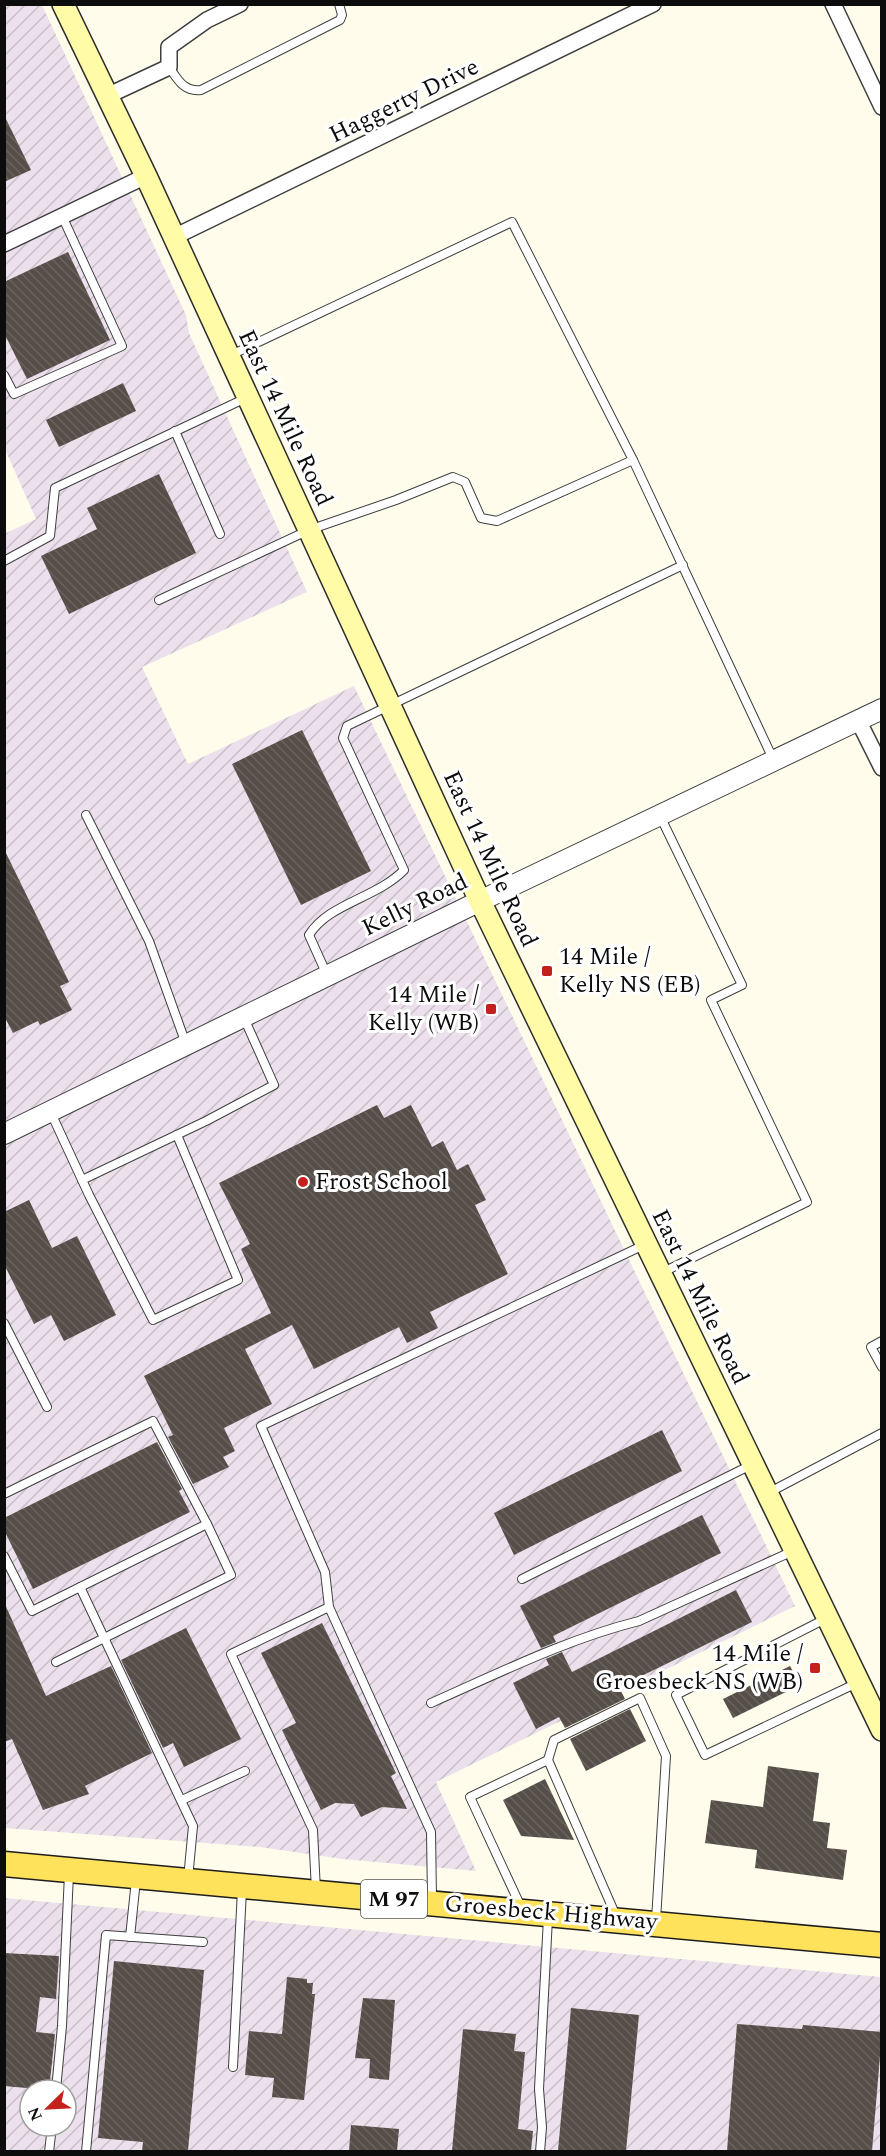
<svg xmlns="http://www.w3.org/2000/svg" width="886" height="2156" font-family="Spectral,serif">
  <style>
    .industrial { fill: url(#industrial-furrows); fill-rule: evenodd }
    .building { fill: url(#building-back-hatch) }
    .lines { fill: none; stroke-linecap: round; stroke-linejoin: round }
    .service-casing { stroke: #3f3f3f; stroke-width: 10 }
    .minor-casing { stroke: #3f3f3f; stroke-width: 18 }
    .tertiary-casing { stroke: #3f3f3f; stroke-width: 22 }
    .secondary-casing { stroke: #2e2e2e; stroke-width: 24 }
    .primary-casing { stroke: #1d1d1d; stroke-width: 27 }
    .service { stroke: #fff; stroke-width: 8 }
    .minor { stroke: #fff; stroke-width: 15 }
    .tertiary { stroke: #fff; stroke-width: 20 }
    .secondary { stroke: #fffba7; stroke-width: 21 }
    .primary { stroke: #ffe25c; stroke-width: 24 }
    .poi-dot { fill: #c4201d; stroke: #fff; stroke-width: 2 }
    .labels { text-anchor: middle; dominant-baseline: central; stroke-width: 6; stroke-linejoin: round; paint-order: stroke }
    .shield { fill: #fff; stroke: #555; stroke-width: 1.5 }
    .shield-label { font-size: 22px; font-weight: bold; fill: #0c0c0c }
    .street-label { font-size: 24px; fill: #0c0c0c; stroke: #fff }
    .poi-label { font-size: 24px; fill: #0c0c0c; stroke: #fff; text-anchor: start }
  </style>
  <defs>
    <pattern id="industrial-furrows" width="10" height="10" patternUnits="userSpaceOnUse" patternTransform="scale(1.5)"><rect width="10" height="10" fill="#ebe0ec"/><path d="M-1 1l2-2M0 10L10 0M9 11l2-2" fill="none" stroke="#c8bfc9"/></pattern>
    <pattern id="building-back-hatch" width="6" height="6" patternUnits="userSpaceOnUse" patternTransform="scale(1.5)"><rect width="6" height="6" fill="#564e48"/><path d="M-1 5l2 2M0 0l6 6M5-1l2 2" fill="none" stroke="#69635e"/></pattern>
  </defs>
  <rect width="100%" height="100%" fill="#fffcec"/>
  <g class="industrial">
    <path d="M4,5H42L186,315L189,333L307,592L142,667L188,764L354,686L795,1606L436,1782L476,1871L343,1859L260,1847L5,1828L4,534L36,519L5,449Z"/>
    <path d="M4,1898L881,1977V2151H5ZM30,2090H66V2126H30Z"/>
  </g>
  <g class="building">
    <path d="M4,115L31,170L4,182Z"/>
    <path d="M68,252L110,340L27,379L4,333V282Z"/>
    <path d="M123,383L136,411L59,447L46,420Z"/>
    <path d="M159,474L196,553L69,614L41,556L97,529L87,508Z"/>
    <path d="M302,730L371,871L301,905L232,764Z"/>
    <path d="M4,849L69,982L60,986L72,1010L40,1025L38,1021L13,1033L4,1016Z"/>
    <path d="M377,1105L384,1118L411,1105L432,1147L443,1141L457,1170L468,1164L486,1200L475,1205L508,1274L430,1312L438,1328L407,1343L399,1327L314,1369L292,1325L245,1349L272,1404L224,1428L235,1451L223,1457L229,1467L193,1484L168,1437L173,1435L144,1376L271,1313L241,1249L250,1244L219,1183Z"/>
    <path d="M29,1200L52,1248L77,1236L116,1315L64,1341L51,1315L34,1324L4,1264V1212Z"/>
    <path d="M662,1430L682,1471L514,1555L494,1513Z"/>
    <path d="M157,1442L182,1489L179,1491L190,1512L33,1589L4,1530V1518Z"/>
    <path d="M702,1515L721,1553L553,1636L556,1642L541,1648L520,1606Z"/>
    <path d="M736,1590L752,1622L619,1687L625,1699L565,1728L559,1717L536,1729L513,1683L549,1665L546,1659L562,1652L572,1672Z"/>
    <path d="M4,1602L46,1696L111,1666L152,1753L85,1786L89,1794L43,1810L12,1739L4,1742Z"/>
    <path d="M322,1623L396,1773L391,1776L407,1809L382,1807L361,1817L354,1804L335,1803L321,1810L282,1730L296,1723L261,1653Z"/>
    <path d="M186,1628L241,1739L184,1767L173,1743L163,1748L121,1660Z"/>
    <path d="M790,1666L800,1685L733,1718L723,1699Z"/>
    <path d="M630,1709L646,1741L586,1771L570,1739Z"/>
    <path d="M768,1766L819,1773L813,1821L830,1823L827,1848L847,1850L843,1880L755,1868L757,1850L705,1843L711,1800L763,1807Z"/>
    <path d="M545,1779L574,1840L521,1836L503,1800Z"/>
    <path d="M4,1953L59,1956L56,1999L40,1997L36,2032L55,2034L49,2090L4,2086Z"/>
    <path d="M114,1961L204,1970L188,2151H142L143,2142L98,2138Z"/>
    <path d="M287,1977L307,1979V1983H313L312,1994H315L304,2100L272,2097L274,2078L245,2075L249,2031L282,2034Z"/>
    <path d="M363,1998L395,2000L389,2080L369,2078L370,2059L355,2058Z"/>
    <path d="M571,2008L639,2015L626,2151H558Z"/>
    <path d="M737,2024L802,2029L803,2025L882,2032L872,2151H727Z"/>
    <path d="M463,2029L516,2034L514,2051L525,2052L518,2129L533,2131L531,2151H452Z"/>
    <path d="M351,2125L399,2129L397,2151H349Z"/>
  </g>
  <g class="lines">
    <defs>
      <g id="service">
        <path d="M169,67C178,80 184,92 201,90L340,20L342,15L339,4"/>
        <path d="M229,356L512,222L633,460L774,761"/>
        <path d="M4,375L14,394L122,346L62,216"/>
        <path d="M175,431L220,534"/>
        <path d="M4,561L50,536L55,488L246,398"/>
        <path d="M159,600L309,530L396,500L453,477L465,482L481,518L497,521L633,460"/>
        <path d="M86,815L149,941L186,1044"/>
        <path d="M660,816L742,985L711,1000L807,1202L661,1273"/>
        <path d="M327,975L309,935C329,903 377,898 404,870L343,738L347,726L683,565"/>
        <path d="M51,1113L89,1195L153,1320L238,1280L177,1135"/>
        <path d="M82,1180L206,1121L274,1085L244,1018"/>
        <path d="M4,1323L47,1407"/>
        <path d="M882,1341L871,1347L882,1367"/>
        <path d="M768,1493L882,1433"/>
        <path d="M4,1494L153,1421L207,1524L32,1611L4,1556"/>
        <path d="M522,1579L751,1465"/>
        <path d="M80,1587L193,1826L188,1879"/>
        <path d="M329,1607L325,1572L261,1426L644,1245"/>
        <path d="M827,1618L676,1695L705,1755L857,1683"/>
        <path d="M56,1662L231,1575L207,1524"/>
        <path d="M431,1703C499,1673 567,1639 639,1621L793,1551"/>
        <path d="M548,1760L554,1740L640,1698L666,1756L656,1920"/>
        <path d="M182,1800L245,1771"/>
        <path d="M316,1891L313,1830L231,1654L329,1607L431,1832L432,1899"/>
        <path d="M521,1907L470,1797L548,1760L616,1916"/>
        <path d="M130,1937L136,1880"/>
        <path d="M233,2067L242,1890"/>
        <path d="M56,2090L62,2026L69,1874"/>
        <path d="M49,2152L52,2126"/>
        <path d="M86,2152L106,1935L203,1942"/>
        <path d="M540,2152L542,2127L539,2089L548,1918"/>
      </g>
      <g id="minor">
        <path d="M833,4L882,107"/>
        <path d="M107,96L169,67V47L207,20L240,4"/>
        <path d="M174,237L653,4"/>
        <path d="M4,244L146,176"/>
        <path d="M858,720L882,768"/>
      </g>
      <path id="tertiary" d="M4,1134L480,901L882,709"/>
      <path id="secondary" d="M63,4L146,176L480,901L882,1730"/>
      <path id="primary" d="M4,1864L882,1945"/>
    </defs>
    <use href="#service" class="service-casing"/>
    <use href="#minor" class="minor-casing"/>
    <use href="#tertiary" class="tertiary-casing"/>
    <use href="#secondary" class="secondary-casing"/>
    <use href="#primary" class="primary-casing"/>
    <use href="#service" class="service"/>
    <use href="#minor" class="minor"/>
    <use href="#tertiary" class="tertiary"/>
    <use href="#secondary" class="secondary"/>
    <use href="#primary" class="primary"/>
  </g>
  <g class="poi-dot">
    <rect x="541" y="965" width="12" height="12" rx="3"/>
    <rect x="485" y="1003" width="12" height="12" rx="3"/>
    <circle cx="303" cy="1182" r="6"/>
    <rect x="809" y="1662" width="12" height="12" rx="3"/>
  </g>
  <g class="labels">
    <rect class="shield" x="361" y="1880" width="66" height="38" rx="4.5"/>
    <g class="shield-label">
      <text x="394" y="1899">M 97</text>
    </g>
    <g class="street-label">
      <text transform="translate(404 101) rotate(-26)">Haggerty Drive</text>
      <text transform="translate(285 418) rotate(65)">East 14 Mile Road</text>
      <text transform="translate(490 859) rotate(65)">East 14 Mile Road</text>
      <text transform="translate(415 905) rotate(-26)">Kelly Road</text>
      <text transform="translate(700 1297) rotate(64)">East 14 Mile Road</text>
      <text transform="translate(551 1913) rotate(5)">Groesbeck Highway</text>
    </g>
    <g class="poi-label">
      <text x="559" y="957">14 Mile /<tspan x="559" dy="28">Kelly NS (EB)</tspan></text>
      <text x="479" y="995" text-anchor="end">14 Mile /<tspan x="479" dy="28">Kelly (WB)</tspan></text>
      <text x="315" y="1182">Frost School</text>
      <text x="803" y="1654" text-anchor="end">14 Mile /<tspan x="803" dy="28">Groesbeck NS (WB)</tspan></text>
    </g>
  </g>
  <rect width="886" height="2156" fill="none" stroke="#0c0c0c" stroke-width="12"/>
  <g transform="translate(48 2108) rotate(246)"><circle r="28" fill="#ffffff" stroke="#9e9e9e" stroke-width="1.5"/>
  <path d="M0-4.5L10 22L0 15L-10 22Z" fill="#c4201d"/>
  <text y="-9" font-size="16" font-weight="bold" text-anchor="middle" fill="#0c0c0c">N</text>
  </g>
</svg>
